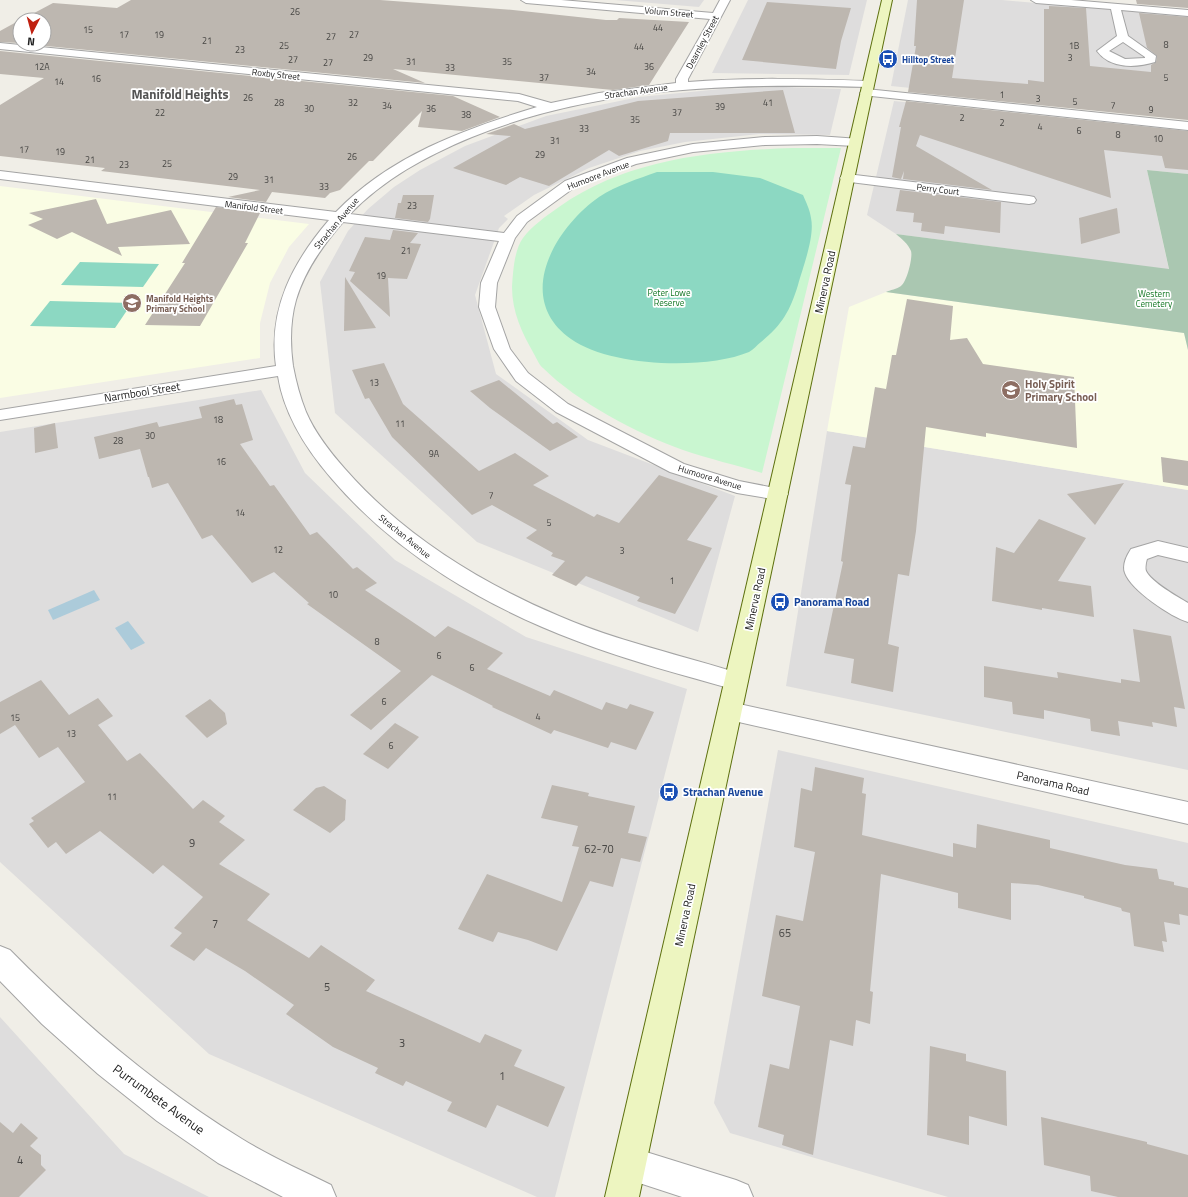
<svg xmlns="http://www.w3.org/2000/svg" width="1188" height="1197" font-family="'Titillium Web',sans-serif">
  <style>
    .residential { fill: #dedddd }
    .education { fill: #fafde4 }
    .cemetery { fill: #aac7b1 }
    .park { fill: #c9f6d0 }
    .pitch { fill: #8cd8c2 }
    .water { fill: #accbda }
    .building { fill: #bdb7b0 }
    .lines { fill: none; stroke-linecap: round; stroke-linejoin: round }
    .street-casing { stroke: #a4a4a4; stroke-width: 2 }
    .secondary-casing { stroke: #5d700e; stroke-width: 2 }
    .street { fill: #fff; fill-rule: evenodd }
    .secondary { fill: #edf5c0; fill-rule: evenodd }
    .labels { text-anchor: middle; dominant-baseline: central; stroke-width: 3.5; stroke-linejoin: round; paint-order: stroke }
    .number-label { font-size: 9px; fill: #474644 }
    .far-street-label { font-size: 9px; fill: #202020; stroke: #fff }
    .far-transit-label { font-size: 9px; font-weight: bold; fill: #164399; stroke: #fff; text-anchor: start }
    .far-park-label { font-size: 9px; fill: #157826; stroke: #fff }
    .far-education-label { font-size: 9px; font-weight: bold; fill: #785e54; stroke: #fff; text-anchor: start }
    .street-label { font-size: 11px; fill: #202020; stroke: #fff }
    .education-label { font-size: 11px; font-weight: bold; fill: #785e54; stroke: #fff; text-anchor: start }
    .transit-label { font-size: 11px; font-weight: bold; fill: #164399; stroke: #fff; text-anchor: start }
    .near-number-label { font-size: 11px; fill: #474644 }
    .far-district-label { font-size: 13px; font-weight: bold; fill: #535353; stroke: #fff }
    .near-street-label { font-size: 13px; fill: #202020; stroke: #fff }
  </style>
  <rect width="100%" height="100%" fill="#f0eee7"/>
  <g class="residential">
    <path d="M615,0H704L699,7Z"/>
    <path d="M748,0H867L849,75L712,73Z"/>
    <path d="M908,0H1002L1188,16V116L891,86Z"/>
    <path d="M784,87L841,89L830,135L759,134L685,142L640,151L589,168L534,195L504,216L508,219L499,228L475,295L496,374L588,440L735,496L698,632L477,542L335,413L320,282L348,231L368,209L394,187L420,170L465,146L546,116L639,97L721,89Z"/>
    <path d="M894,101L1188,131V174L1147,170L1169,270L896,234L867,215Z"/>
    <path d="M261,390L305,473L395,560L526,637L687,689L555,1197H537L209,1054L0,862V432Z"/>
    <path d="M827,431L1188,490V770L786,686Z"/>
    <path d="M778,750L1188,843V1197H948L730,1133L714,1103Z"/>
    <path d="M0,1017L124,1154L209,1197H0Z"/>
  </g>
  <g class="education">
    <path d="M0,186L309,224L289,247L270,283L260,323V358L0,398Z"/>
    <path d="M886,292L1184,333L1188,350V490L827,431L849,307Z"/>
  </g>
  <path class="cemetery" d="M1147,170L1188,174V350L1184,333L886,292C890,290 897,289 901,286C907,282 913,257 911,251C908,244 902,239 896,234L1169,269Z"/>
  <path class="park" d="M792,148H841L762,473C736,465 709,459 683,450C638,434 577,402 543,368C539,365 537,359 534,354C522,333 512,312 512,287C513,273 514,250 523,238C532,226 546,216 559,207C627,159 711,151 792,148Z"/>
  <g class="pitch">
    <path d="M657,172H713L760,178L803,195C806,202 810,210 811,218C815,236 803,267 798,285C790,311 782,325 761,342C757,345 753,350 749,352C706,370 610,367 571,339C513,298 555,228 599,197C617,185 638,179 657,172Z"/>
    <path d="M80,262L159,264L143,287L61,285Z"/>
    <path d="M50,301L132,303L115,328L30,326Z"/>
  </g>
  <g class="water">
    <path d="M94,590L100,600L53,620L48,610Z"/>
    <path d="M128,621L145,643L131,650L115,628Z"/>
  </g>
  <g class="building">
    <path d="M131,0H380L513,10L606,20H617L619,18L689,22L649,85L613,90L393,69L425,83L26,44H44V20H21L53,3L117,8Z"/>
    <path d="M917,0H964L952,78L1028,84V80L1044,82V9H1049V6L1086,8L1090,66L1151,72V65L1156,62L1157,56L1147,48L1139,13L1188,17V120L908,92L916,46H914Z"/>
    <path d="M1136,0H1188V8L1137,4Z"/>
    <path d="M767,2L851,8L841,41L836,69L742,60Z"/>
    <path d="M20,20V43L0,42V31Z"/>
    <path d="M0,51L453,96L500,117L462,131L418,127L422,111L373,161H369L340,190L330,193L325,198L272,192L266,202L228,197L260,190L101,171L105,168L0,156V105L44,78L0,74Z"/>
    <path d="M783,90L795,133H670L668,141L619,156L609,150L549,186L520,177L506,185L453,168L511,136L486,134L514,124L525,129L638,101Z"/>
    <path d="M906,101L1188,131V170L1165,168L1162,156L1104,150L1111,198L920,135L916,146L992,190L903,179L904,171L901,179L896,178L892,177L901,127H899Z"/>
    <path d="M900,190L1001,202L1000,233L945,226L944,234L921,231L922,223L913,222L914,213L896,211Z"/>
    <path d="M403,195H434L430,219L428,222L395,218L398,203H401Z"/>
    <path d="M96,199L107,224L171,210L190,244L118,247L122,256L72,232L57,239L28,225L43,219L29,213Z"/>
    <path d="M216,207L260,213L245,243H248L200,326L145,325L185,263H182Z"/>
    <path d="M1117,208L1120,233L1081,244L1079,218Z"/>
    <path d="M393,230L418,233L410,243L421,244L407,279L388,278L390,317L350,281L355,272L349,271L365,237L390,240Z"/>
    <path d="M345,277L376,328L344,331Z"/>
    <path d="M907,299L953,306L950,340L967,338L983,364L1074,377L1077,448L986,433V437L926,427L916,531L909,576L898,574L888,644L899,647L893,692L851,683L854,659L824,653L843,562L841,561L851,485L845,484L853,446L865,448L875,387L886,389L892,355H896Z"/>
    <path d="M384,363L403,404L479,471L515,453L549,476L533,485L594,517L597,514L619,523L659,475L718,496L687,540L712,548L675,614L637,601L640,597L586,576L576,586L552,575L565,561L551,556L553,553L526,538L537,530L492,505L472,515L392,437L369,398L365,399L352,370Z"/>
    <path d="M499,380L553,424L557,422L578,437L550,451L490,408L470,391Z"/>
    <path d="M234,399L236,405L242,404L253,440L240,444L270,486L274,485L310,535L317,532L353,569L357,567L377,583L365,590L435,637L448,626L503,653L487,669L550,696L554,690L602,710L606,702L627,709L630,704L654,712L636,750L611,742L608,748L554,730L551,734L492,707L493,706L432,675L371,730L350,715L401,671L307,604L309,603L274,572L252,583L212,535L202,539L168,483L152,488L149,477H148L140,449L99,459L94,437L157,422L159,427L202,418L199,407Z"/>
    <path d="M55,423L58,448L35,453L34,428Z"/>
    <path d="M1161,457L1188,461V486L1163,482Z"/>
    <path d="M1124,483L1095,525L1067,494Z"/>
    <path d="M1039,519L1086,538L1058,581L1091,586L1094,617L1042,608V610L992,601L996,547L1014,553Z"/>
    <path d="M1133,629L1171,636L1185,709L1174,707L1177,727L1152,722L1153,727L1118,721L1120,736L1091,731L1090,719L1044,710V719L1013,714L1012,702L984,697V666L1058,678L1057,672L1121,683V679L1140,682Z"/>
    <path d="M41,680L69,715L98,698L113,716L98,725L127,761L140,753L193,809L203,800L225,816L219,822L245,840L219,864L270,894L247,920L309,958L321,945L375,980L366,991L480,1043L485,1034L522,1050L514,1066L565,1087L548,1127L497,1105L486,1128L447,1111L452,1102L406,1081L403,1086L375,1073L378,1068L333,1047L286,1014L294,1005L245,971L206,948L194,961L170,946L182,933L174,928L203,897L163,865L153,874L100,831L66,854L56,842L48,848L29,824L34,821L31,818L85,782L58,747L39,758L15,725L0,734V702Z"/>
    <path d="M210,699L225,713L227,724L207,738L185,716Z"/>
    <path d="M395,723L419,737L388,769L363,754Z"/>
    <path d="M815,767L864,778L862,793L866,794L862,835L953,857V843L976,848L977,824L1050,840V848L1125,865L1157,869L1159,879L1174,882V885L1188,888V916L1179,914L1180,925L1164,922L1167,942L1162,941L1164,952L1134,946L1130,913L1122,911L1121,908L1084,898V896L1038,885L1011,883V920L958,908V893L881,874L870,991L873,992L870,1024L856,1020L853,1046L830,1040L813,1155L782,1145L784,1135L758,1127L770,1064L789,1069L800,1006L762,996L776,915L803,921L815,852L794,847L801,788L812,791Z"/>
    <path d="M552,785L589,793L588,796L635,806L628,833L647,837L640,862L621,858L613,887L590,881L557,951L528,940L498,932L493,942L458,929L487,874L562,902L579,847L572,846L578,826L541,818Z"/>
    <path d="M324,786L346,800L345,820L330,833L293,810L316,788Z"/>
    <path d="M930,1046L966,1054V1061L1006,1071L1007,1126L969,1116V1145L927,1135Z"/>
    <path d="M1041,1117L1147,1142V1144L1188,1155V1197H1118L1091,1191L1090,1176L1044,1165Z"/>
    <path d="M0,1122L13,1133L21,1123L38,1138L30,1146L41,1155V1165L46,1170L19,1197H0Z"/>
  </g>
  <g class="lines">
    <defs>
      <g id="street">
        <path d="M521,0H561L713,13L720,0H730L688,79V82C748,77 808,79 868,81L874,84L868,87C734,83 598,86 472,137C426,156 384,179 350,214L504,233L517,216L565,181L627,158L693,144L765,137L817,136L860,139L861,142L860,145L855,146L817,144L765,145L693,152L636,164L575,187L527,222L515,238L497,283L495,307L510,349L528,373L568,404L684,464L739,481L785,490L788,494L785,498L778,500L737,493L670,472L556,412L516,381L494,349L479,307L481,283L499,241L343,222C323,245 305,270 296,300C290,321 290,344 293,366C296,382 300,397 306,412C315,433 330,452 345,469C403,535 479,582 559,616C619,642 682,655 744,675L748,681L744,687L736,690C683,675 629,661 577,641C486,607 396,554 332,479C307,450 284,415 278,376L0,420V410L276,366C268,309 293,262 329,220L0,179V171L336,212C390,156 464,129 537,107L518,101L0,49V43L519,94L551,103L599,93L676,83V79L710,19L526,3Z"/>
        <path d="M1031,0H1071L1188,10V16L1121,10L1128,36L1156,56L1155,62C1136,68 1110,69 1097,51L1117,36L1111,9L1036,3ZM1123,42L1145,57V58L1125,59L1109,51Z"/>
        <path d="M866,89L1188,122V130L862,95L860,93Z"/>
        <path d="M847,174L1029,196L1034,197L1036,200L1034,203L1029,204L842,181L840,178L842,175Z"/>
        <path d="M1158,541L1188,548V562L1158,555L1147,559C1146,562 1145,568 1146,571C1151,582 1178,597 1188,603V622C1171,617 1131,590 1125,573C1122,565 1127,555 1131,549Z"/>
        <path d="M730,702L1188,802V824L721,718L718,711L721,704Z"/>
        <path d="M0,946L10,950C80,1021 157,1087 242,1139C271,1157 301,1170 331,1185L336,1197H283L218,1163L157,1121L98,1074L42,1024L0,981Z"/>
        <path d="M630,1147L736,1180L748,1185L753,1197H682L618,1176L613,1164L618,1152Z"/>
      </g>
      <path id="secondary" d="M882,0H892L639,1197H605Z"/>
    </defs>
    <use href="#street" class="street-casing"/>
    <use href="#secondary" class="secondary-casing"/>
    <use href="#street" class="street"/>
    <use href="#secondary" class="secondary"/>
  </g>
  <defs>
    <symbol id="bus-disc" viewBox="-11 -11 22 22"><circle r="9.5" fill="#1a4fb4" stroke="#fff"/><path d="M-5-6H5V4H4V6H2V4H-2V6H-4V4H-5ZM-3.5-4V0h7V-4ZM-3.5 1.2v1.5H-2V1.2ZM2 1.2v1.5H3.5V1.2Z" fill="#fff"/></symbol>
    <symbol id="school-disc" viewBox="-11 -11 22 22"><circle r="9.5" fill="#8d6e63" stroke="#fff"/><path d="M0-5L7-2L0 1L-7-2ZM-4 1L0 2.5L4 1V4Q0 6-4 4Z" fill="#fff"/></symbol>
  </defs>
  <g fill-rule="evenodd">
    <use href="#bus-disc" x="877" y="48" width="22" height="22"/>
    <use href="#school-disc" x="121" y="292" width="22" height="22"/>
    <use href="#school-disc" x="1000" y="379" width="22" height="22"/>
    <use href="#bus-disc" x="769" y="591" width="22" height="22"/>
    <use href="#bus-disc" x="658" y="781" width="22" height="22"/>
  </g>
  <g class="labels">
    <g class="number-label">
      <text x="295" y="11">26</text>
      <text x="658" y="27">44</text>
      <text x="88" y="29">15</text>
      <text x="124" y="34">17</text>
      <text x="159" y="34">19</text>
      <text x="354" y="34">27</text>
      <text x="331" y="36">27</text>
      <text x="207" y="40">21</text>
      <text x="1166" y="44">8</text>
      <text x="284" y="45">25</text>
      <text x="1074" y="45">1B</text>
      <text x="639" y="46">44</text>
      <text x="240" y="49">23</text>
      <text x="368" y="57">29</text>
      <text x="1070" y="57">3</text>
      <text x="293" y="59">27</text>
      <text x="411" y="61">31</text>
      <text x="507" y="61">35</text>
      <text x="328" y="62">27</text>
      <text x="42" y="66">12A</text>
      <text x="649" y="66">36</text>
      <text x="450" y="67">33</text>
      <text x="591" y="71">34</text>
      <text x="544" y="77">37</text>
      <text x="1166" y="77">5</text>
      <text x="96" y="78">16</text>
      <text x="59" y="81">14</text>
      <text x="1002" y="94">1</text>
      <text x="248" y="97">26</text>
      <text x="1038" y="98">3</text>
      <text x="1075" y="101">5</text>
      <text x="279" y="102">28</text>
      <text x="353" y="102">32</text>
      <text x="768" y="102">41</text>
      <text x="387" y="105">34</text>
      <text x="1113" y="105">7</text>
      <text x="720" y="106">39</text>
      <text x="309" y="108">30</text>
      <text x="431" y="108">36</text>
      <text x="1151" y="109">9</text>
      <text x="160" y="112">22</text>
      <text x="677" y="112">37</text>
      <text x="466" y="114">38</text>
      <text x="962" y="117">2</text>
      <text x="635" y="119">35</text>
      <text x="1002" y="122">2</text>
      <text x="1040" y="126">4</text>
      <text x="584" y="128">33</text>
      <text x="1079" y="130">6</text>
      <text x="1118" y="134">8</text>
      <text x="1158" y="138">10</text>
      <text x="555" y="140">31</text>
      <text x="24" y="149">17</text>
      <text x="60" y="151">19</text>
      <text x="540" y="154">29</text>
      <text x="352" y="156">26</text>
      <text x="90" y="159">21</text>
      <text x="167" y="163">25</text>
      <text x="124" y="164">23</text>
      <text x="233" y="176">29</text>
      <text x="269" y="179">31</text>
      <text x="324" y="186">33</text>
      <text x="412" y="205">23</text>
      <text x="406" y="250">21</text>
      <text x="381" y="275">19</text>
      <text x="374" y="382">13</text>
      <text x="218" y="419">18</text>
      <text x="400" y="423">11</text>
      <text x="150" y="435">30</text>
      <text x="118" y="440">28</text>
      <text x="434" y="453">9A</text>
      <text x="221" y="461">16</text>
      <text x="491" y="495">7</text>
      <text x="240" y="512">14</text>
      <text x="549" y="522">5</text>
      <text x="278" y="549">12</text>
      <text x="622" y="550">3</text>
      <text x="672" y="580">1</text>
      <text x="333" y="594">10</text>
      <text x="377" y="641">8</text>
      <text x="439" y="655">6</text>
      <text x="472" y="667">6</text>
      <text x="384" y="701">6</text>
      <text x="538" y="716">4</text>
      <text x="15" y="717">15</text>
      <text x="71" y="733">13</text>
      <text x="391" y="745">6</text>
      <text x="112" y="796">11</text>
    </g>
    <g class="far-street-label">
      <text transform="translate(669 12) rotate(5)">Volum Street</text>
      <text transform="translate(702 42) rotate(-62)">Dearnley Street</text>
      <text transform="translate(276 74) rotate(6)">Roxby Street</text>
      <text transform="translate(636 91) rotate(-8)">Strachan Avenue</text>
      <text transform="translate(598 175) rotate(-21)">Humoore Avenue</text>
      <text transform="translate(938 189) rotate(7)">Perry Court</text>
      <text transform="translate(254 207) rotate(7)">Manifold Street</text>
      <text transform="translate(336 223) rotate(-50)">Strachan Avenue</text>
      <text transform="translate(710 477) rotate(17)">Humoore Avenue</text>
      <text transform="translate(405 536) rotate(39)">Strachan Avenue</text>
    </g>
    <g class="far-transit-label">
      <text x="902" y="59">Hilltop Street</text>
    </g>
    <g class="far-park-label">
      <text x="669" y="292">Peter Lowe<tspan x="669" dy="10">Reserve</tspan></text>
      <text x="1154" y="293">Western<tspan x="1154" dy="10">Cemetery</tspan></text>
    </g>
    <g class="far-education-label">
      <text x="146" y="298">Manifold Heights<tspan x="146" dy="10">Primary School</tspan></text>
    </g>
    <g class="street-label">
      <text transform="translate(825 282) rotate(-78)">Minerva Road</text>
      <text transform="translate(142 392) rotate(-9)">Narmbool Street</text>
      <text transform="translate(755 599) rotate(-78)">Minerva Road</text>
      <text transform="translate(1053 783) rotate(13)">Panorama Road</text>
      <text transform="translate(685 915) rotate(-78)">Minerva Road</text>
    </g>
    <g class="education-label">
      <text x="1025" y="384">Holy Spirit<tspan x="1025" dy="13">Primary School</tspan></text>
    </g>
    <g class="transit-label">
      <text x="794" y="602">Panorama Road</text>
      <text x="683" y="792">Strachan Avenue</text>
    </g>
    <g class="near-number-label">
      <text x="192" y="843">9</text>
      <text x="599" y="849">62-70</text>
      <text x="215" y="924">7</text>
      <text x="785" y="933">65</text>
      <text x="327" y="987">5</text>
      <text x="402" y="1043">3</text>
      <text x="502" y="1076">1</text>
      <text x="20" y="1160">4</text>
    </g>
    <g class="far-district-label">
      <text x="180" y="94">Manifold Heights</text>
    </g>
    <g class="near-street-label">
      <text transform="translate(159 1099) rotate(36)">Purrumbete Avenue</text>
    </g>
  </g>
  <g transform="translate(32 32) rotate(186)"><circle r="19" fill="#ffffff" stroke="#a6a6a6"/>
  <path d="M0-3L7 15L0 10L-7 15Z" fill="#c02010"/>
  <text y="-6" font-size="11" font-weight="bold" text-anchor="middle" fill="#202020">N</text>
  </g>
</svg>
